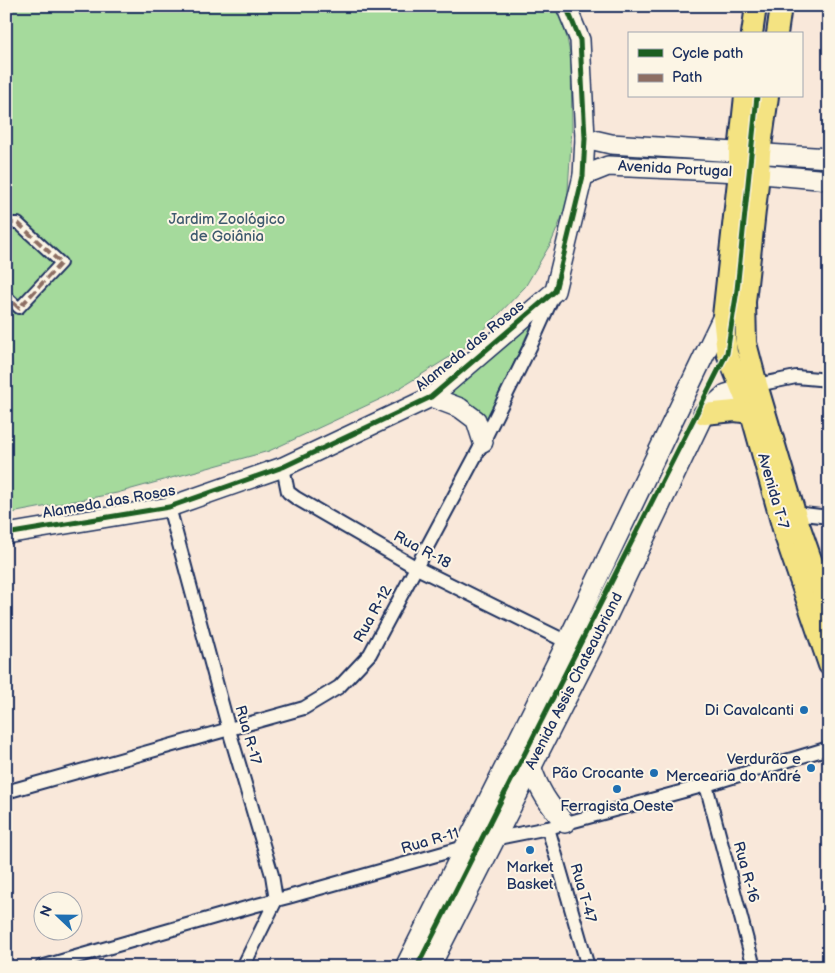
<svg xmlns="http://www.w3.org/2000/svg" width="835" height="973" font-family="'Balsamiq Sans',sans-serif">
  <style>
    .green { fill: #a5da9c; stroke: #60847d }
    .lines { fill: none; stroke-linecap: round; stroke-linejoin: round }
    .pedestrian-casing { stroke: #1b2f5e; stroke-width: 14 }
    .minor-casing { stroke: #1b2f5e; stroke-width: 16 }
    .secondary-casing { stroke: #1b2f5e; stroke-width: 22 }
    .primary-casing { stroke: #1b2f5e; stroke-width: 24 }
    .pedestrian { stroke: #fcf5e5; stroke-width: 10 }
    .minor { stroke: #fcf5e5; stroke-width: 12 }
    .secondary { stroke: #fcf5e5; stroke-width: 19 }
    .primary { stroke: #f4e382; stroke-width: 20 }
    .quiet { stroke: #8d6e63; stroke-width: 4; stroke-dasharray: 8 4; stroke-linecap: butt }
    .cycleway-casing { stroke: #fcf5e5; stroke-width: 8 }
    .cycleway { stroke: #1b5e20; stroke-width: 5 }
    .poi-dot { fill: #1f6fb2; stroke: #fcf5e5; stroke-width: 2 }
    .labels { text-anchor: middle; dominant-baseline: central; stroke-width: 4; stroke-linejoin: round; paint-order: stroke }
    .street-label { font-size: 15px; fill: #1b2f5e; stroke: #fcf5e5 }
    .park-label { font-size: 15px; fill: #3e5a6e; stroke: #fcf5e5 }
    .poi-label { font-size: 15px; fill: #1b2f5e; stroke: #fcf5e5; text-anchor: end }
  </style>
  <rect width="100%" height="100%" fill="#f9e8da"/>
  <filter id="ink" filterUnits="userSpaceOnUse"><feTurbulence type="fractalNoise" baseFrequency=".02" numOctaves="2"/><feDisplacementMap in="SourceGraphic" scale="10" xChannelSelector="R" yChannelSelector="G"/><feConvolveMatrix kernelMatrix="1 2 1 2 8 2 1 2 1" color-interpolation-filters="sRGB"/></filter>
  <g filter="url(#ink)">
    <g class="green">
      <path d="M6,6H557L567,38L571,59L572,128L567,205L551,243L525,287L469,345L387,396L269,451L117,493L6,514Z"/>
      <path d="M532,324L486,422L447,396Z"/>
    </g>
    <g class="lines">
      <defs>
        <path id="pedestrian" d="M6,223H18L61,263L19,308L6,296"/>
        <g id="minor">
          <path d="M757,385L796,377L829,380"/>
          <path d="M283,467L288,492L296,498L417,568L567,642"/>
          <path d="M169,507L229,730L272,875L276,900L243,967"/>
          <path d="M795,513L829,517"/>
          <path d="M706,785L754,967"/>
          <path d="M6,792L304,708L339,687L370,654L483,442L531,345L553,296"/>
          <path d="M548,828L588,967"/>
          <path d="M41,967L253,906L288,897L493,839L548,828L706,785L829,748"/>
        </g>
        <g id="secondary">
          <path d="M585,138L611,144L829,158"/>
          <path d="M583,176L608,166L739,172L829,180"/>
          <path d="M431,397L460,408L476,420L483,442"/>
          <path d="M6,534L169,507L283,467L431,397L555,291L583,176L585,138L580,40L566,6"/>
          <path d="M531,766C539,790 548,804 565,823"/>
          <path d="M405,967L567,642L723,316"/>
          <path d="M430,967L592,648L704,414L726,394L757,385"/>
        </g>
        <g id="primary">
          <path d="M752,34L756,6"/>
          <path d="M777,34L781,6"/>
          <path d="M745,96L739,152V172L723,316L727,353L751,413L785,536L829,665"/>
          <path d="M768,96L760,153L759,174L745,302L746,343L757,385L795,513L829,611"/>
          <path d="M704,414L735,411L751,413"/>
        </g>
      </defs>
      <use href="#pedestrian" class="pedestrian-casing"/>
      <use href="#minor" class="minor-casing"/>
      <use href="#secondary" class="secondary-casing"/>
      <use href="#primary" class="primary-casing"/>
      <use href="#pedestrian" class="pedestrian"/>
      <use href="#minor" class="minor"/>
      <use href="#secondary" class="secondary"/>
      <use href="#primary" class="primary"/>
      <path class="quiet" d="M6,223H18L61,263L19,308L6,296"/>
      <defs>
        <g id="cycleway">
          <path d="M6,534L169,507L283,467L431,397L555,291L583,176L585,138L580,40L566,6"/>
          <path d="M417,967L727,353L737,290L757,96"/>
        </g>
      </defs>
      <use href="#cycleway" class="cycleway-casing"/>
      <use href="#cycleway" class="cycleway"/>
    </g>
  </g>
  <g class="poi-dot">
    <circle cx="804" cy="710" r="5"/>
    <circle cx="811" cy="768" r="5"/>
    <circle cx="654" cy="773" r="5"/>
    <circle cx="617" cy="789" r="5"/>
    <circle cx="530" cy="850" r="5"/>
  </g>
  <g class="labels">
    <g class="street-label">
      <text transform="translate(675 169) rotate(3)">Avenida Portugal</text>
      <text transform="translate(470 346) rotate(-39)">Alameda das Rosas</text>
      <text transform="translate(773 491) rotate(74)">Avenida T-7</text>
      <text transform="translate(109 502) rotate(-10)">Alameda das Rosas</text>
      <text transform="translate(422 550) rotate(28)">Rua R-18</text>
      <text transform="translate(373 614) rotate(-61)">Rua R-12</text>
      <text transform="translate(574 681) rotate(-63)">Avenida Assis Chateaubriand</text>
      <text transform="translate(248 735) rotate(74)">Rua R-17</text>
      <text transform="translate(430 841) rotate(-16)">Rua R-11</text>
      <text transform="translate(746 872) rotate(75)">Rua R-16</text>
      <text transform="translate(583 893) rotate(74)">Rua T-47</text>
    </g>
    <g class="park-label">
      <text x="227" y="219">Jardim Zoológico<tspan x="227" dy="17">de Goiânia</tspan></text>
    </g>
    <g class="poi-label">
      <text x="794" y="710">Di Cavalcanti</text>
      <text x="801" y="759">Verdurão e<tspan x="801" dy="17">Mercearia do André</tspan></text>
      <text x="644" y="773">Pão Crocante</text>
      <text x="617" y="806" text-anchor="middle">Ferragista Oeste</text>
      <text x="530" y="867" text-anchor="middle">Market<tspan x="530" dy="17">Basket</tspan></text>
    </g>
  </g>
  <rect width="835" height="973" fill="none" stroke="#fcf5e5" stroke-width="25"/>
  <rect x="12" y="12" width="810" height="948" fill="none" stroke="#1b2f5e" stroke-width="2" filter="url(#ink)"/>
  <rect x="628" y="32" width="175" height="65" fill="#fcf5e5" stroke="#a2a6af"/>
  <rect x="638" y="49" width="25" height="8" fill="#1b5e20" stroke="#a2a6af"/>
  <text x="672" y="58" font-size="15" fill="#1b2f5e">Cycle path</text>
  <rect x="638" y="74" width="25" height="8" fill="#8d6e63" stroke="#a2a6af"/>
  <text x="672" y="82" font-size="15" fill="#1b2f5e">Path</text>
  <g transform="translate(58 916) rotate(292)"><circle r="24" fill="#fcf5e5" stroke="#a2a6af"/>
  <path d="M0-4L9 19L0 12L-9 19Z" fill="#1f6fb2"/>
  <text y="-8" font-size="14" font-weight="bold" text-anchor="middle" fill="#1b2f5e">N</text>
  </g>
</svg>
